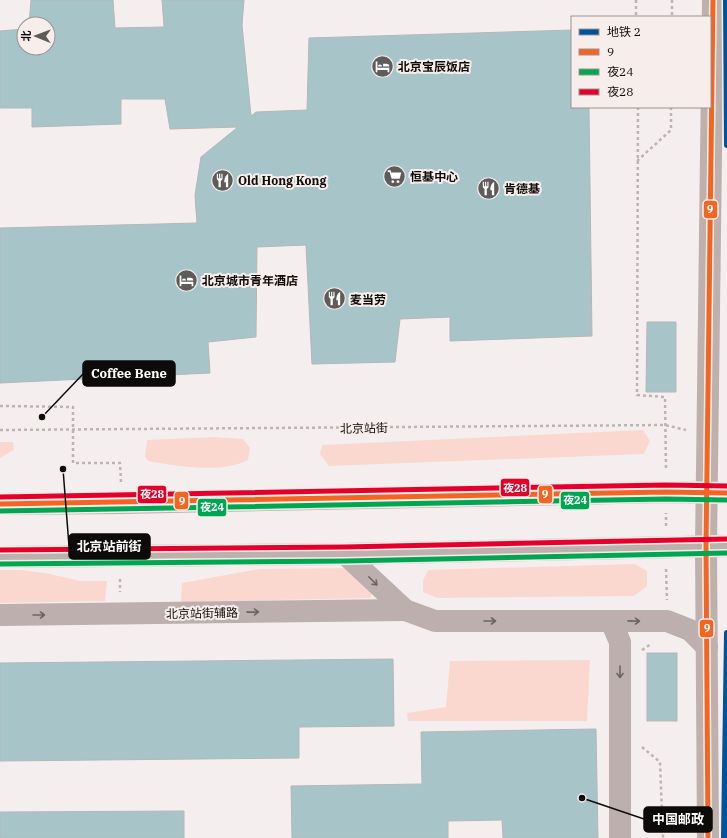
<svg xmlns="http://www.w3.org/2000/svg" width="727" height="838" font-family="'IBM Plex Serif','Noto Sans SC',serif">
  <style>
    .green { fill: #fad8cf }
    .building { fill: #a7c5c8; stroke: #b6b6b6 }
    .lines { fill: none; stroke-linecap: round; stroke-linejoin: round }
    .path { stroke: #bdb4b2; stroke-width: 2.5; stroke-dasharray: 3 3; stroke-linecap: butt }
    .minor { stroke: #bcafad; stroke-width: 22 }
    .major { stroke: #beb1ad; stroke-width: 22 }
    .bus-1-casing { stroke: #f7eeeb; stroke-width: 8 }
    .bus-2-casing { stroke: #f7eeeb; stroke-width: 8 }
    .bus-3-casing { stroke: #f7eeeb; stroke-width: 8 }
    .bus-1 { stroke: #f26522; stroke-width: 5 }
    .bus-2 { stroke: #00a651; stroke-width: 5 }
    .bus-3 { stroke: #e4002b; stroke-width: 5 }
    .metro-1-casing { stroke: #f7eeeb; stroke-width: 9 }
    .metro-1 { stroke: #00529b; stroke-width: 6 }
    .oneway { stroke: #6d6564 }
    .labels { text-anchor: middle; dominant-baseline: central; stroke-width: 4; stroke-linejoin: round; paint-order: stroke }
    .poi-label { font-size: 12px; font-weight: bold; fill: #0d0b0a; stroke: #f7eeeb; text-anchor: start }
    .street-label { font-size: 12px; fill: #0d0b0a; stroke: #f7eeeb }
    .leader { fill: none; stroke: #0d0b0a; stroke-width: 1.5 }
    .callout-dot { fill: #0d0b0a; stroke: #f7eeeb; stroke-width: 1.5 }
    .callout { fill: #0d0b0a; stroke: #0d0b0a; stroke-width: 1.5 }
    .callout-label { font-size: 13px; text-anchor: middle; font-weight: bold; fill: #fff }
    .line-badge { stroke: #f7eeeb; stroke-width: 1.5 }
    .badge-label { font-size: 11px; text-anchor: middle; font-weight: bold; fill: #fff }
  </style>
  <rect width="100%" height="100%" fill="#f4efee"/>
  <g class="green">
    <path d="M643,430L650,441L644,454L329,466L320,454L322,445Z"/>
    <path d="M216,437L243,439L250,448L248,460C221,474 177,466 148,461L145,457L147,440Z"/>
    <path d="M0,442H13L14,450L0,458Z"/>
    <path d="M635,564L647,571V586L634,596L437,598L423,592V580L428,570Z"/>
    <path d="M357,568L373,578L371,598L181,602L182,583L259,569Z"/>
    <path d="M0,570H22L50,574L80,581H107L105,601L0,603Z"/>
    <path d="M590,660L587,721H408L407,713L446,707L450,661Z"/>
  </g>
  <g class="building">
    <path d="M31,0H113L115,28L164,27L162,0H244L242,25L251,116L256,112L307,110L309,38L572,30V107H589L592,336L450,341V317L400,319L395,362L312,364L306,245L257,247L256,337L208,342L210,373L0,383V228L197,223L195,195L201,157L238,127L170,129L165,99H121V124L32,127V108H0V31L24,29V48H48V24H29Z"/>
    <path d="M647,322H676V392H646Z"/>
    <rect x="647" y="653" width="30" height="68"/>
    <path d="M393,659L394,726L299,727V758L0,761V663Z"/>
    <path d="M596,729L598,838H503L502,820L448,821V838H292L291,786L422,784L421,732Z"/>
    <path d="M184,811V838H0V812Z"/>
  </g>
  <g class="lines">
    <g class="path">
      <path d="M636,0V17"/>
      <path d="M672,0V17"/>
      <path d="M638,107L637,395L665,397L666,470"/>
      <path d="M637,161L671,130V107"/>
      <path d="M0,406L73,407V463H120L121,482"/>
      <path d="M0,430L665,425L686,430"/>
      <path d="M666,526V513"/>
      <path d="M666,569L667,600"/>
      <path d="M120,579V592"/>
      <path d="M642,650L651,644"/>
      <path d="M642,747L660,762L663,838"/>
    </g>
    <g class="minor">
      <path d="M345,554L405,610L435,621H667L690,630L707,647"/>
      <path d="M0,615L405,610"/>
      <path d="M611,621L620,642V838"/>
    </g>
    <g class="major">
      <path d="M0,504L122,503L666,492L727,493"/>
      <path d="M0,557L345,554L727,546"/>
      <path d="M708,838L706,546L713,0"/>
    </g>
    <defs>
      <g id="bus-1">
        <path d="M0,504L666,492L727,493"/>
        <path d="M708,838L706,546L713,0"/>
      </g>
      <g id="bus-2">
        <path d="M0,511L666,499L727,500"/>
        <path d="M0,564L345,561L727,553"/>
      </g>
      <g id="bus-3">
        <path d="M0,497L666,485L727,486"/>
        <path d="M0,550L345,547L727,539"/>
      </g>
    </defs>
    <use href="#bus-1" class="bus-1-casing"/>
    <use href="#bus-2" class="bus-2-casing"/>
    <use href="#bus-3" class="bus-3-casing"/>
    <use href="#bus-1" class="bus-1"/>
    <use href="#bus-2" class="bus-2"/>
    <use href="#bus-3" class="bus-3"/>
    <defs>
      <g id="metro-1">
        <path d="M726,0L727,145"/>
        <path d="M724,838L727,633"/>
      </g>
    </defs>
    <use href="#metro-1" class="metro-1-casing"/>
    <use href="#metro-1" class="metro-1"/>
  </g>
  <defs><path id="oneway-shaft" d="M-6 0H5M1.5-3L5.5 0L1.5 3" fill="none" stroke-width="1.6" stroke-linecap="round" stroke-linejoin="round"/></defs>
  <g class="oneway">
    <use href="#oneway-shaft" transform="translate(373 581) rotate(45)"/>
    <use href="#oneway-shaft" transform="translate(253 612) rotate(-1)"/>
    <use href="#oneway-shaft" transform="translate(39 615)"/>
    <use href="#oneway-shaft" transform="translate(490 621)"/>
    <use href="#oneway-shaft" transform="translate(634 621) rotate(1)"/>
    <use href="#oneway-shaft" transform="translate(620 672) rotate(90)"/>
  </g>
  <defs>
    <symbol id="hotel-disc" viewBox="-11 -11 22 22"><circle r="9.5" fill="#5e5b5a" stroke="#f7eeeb"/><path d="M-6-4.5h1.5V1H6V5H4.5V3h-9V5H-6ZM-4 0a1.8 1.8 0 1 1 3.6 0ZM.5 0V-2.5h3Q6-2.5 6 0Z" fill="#fff"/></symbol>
    <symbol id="supermarket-disc" viewBox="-11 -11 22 22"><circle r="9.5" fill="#5e5b5a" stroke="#f7eeeb"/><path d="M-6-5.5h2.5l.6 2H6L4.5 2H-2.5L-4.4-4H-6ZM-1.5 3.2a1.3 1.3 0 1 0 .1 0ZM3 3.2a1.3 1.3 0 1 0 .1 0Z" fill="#fff"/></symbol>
    <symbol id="restaurant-disc" viewBox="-11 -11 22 22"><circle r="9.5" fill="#5e5b5a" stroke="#f7eeeb"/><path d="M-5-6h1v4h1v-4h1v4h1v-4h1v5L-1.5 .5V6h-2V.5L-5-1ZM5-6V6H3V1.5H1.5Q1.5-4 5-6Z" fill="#fff"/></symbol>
  </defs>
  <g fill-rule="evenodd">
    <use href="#hotel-disc" x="370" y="54" width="25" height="25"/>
    <use href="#supermarket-disc" x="382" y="164" width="25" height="25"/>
    <use href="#restaurant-disc" x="210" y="168" width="25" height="25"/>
    <use href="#restaurant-disc" x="476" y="176" width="25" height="25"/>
    <use href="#hotel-disc" x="174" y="268" width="25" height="25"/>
    <use href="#restaurant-disc" x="322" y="286" width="25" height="25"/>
  </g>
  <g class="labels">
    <g class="poi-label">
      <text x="398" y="66">北京宝辰饭店</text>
      <text x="410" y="176">恒基中心</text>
      <text x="238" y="180">Old Hong Kong</text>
      <text x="504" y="188">肯德基</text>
      <text x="202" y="280">北京城市青年酒店</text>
      <text x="350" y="299">麦当劳</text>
    </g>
    <g class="street-label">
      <text transform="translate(364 428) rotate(-1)">北京站街</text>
      <text transform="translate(202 613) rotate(-1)">北京站街辅路</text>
    </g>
  </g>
  <path class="leader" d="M42 417L83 374M63 469L69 546M582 798L644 819"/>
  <g class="callout-dot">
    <circle cx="42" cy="417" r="4"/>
    <circle cx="63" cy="469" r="4"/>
    <circle cx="582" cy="798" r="4"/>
  </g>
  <g class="callout">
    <rect x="83" y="361" width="92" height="25" rx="4"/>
    <rect x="69" y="534" width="81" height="25" rx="4"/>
    <rect x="644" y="807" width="68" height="25" rx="4"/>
  </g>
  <g class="callout-label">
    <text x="129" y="378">Coffee Bene</text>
    <text x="109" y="551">北京站前街</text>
    <text x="678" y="824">中国邮政</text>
  </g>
  <g class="line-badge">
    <rect x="703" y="200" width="15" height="19" rx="4" fill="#f26522"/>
    <rect x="500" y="478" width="30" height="19" rx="4" fill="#e4002b"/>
    <rect x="538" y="485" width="15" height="19" rx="4" fill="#f26522"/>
    <rect x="137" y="485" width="30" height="19" rx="4" fill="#e4002b"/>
    <rect x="560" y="491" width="30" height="19" rx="4" fill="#00a651"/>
    <rect x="174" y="491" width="15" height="19" rx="4" fill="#f26522"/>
    <rect x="197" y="498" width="30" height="19" rx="4" fill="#00a651"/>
    <rect x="699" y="619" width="15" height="19" rx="4" fill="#f26522"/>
  </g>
  <g class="badge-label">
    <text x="710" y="213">9</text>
    <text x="515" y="492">夜28</text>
    <text x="545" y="498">9</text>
    <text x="152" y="498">夜28</text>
    <text x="575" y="504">夜24</text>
    <text x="182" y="505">9</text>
    <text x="212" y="511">夜24</text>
    <text x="707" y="632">9</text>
  </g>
  <rect x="571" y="16" width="140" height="92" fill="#f7eeeb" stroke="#999391"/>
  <rect x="579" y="29" width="20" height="6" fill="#00529b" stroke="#999391"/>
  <text x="607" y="36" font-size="12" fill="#0d0b0a">地铁 2</text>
  <rect x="579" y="49" width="20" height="6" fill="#f26522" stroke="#999391"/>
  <text x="607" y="56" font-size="12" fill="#0d0b0a">9</text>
  <rect x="579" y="69" width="20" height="6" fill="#00a651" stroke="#999391"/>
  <text x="607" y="76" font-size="12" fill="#0d0b0a">夜24</text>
  <rect x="579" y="89" width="20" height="6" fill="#e4002b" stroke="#999391"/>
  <text x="607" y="96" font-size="12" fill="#0d0b0a">夜28</text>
  <g transform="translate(36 36) rotate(271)"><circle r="19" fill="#f7eeeb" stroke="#999391"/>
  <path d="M0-3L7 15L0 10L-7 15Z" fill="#5e5b5a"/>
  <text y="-6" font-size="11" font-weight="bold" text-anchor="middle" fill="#0d0b0a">北</text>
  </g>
</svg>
